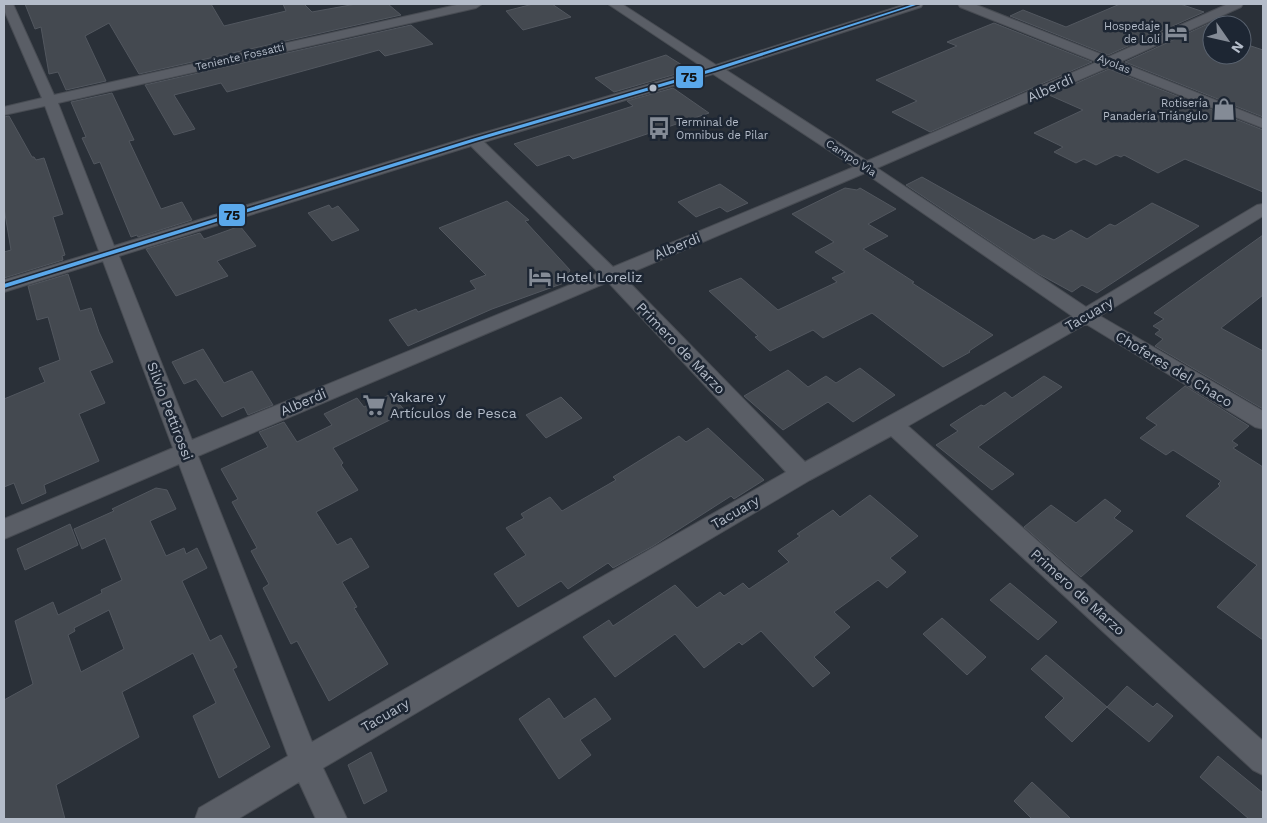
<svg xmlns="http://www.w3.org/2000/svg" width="1267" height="823" font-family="'Work Sans',sans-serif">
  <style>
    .building { fill: #444950; stroke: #52575f; fill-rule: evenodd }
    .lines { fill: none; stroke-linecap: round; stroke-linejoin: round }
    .street-casing { stroke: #484c53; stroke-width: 2 }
    .street { fill: #5a5e66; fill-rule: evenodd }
    .bus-1-casing { stroke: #1d2633; stroke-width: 3 }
    .bus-1 { fill: #5aa8eb; fill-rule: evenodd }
    .bus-dot { fill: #b4bcc9; stroke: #1d2633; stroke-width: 2 }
    .labels { text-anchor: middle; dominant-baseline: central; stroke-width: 5; stroke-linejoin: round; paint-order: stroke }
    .far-poi-label { font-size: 11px; fill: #b4bcc9; stroke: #1d2633; text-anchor: end }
    .far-street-label { font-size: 11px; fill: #b4bcc9; stroke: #1d2633 }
    .street-label { font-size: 14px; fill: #b4bcc9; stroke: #1d2633 }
    .poi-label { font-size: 14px; fill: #b4bcc9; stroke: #1d2633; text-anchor: start }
    .line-badge { stroke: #1d2633; stroke-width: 2 }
    .pale-badge-label { font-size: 14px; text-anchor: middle; font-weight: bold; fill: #111 }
  </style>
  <rect width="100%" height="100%" fill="#2a3038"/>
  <g class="building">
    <path d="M25,4H211L224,26L286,11L283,4H304L312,12L356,4H388L401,15L139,74L109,23L85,36L106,81L66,90L58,72L49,74L41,27L35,29Z"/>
    <path d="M533,4H552L571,17L523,30L506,11Z"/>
    <path d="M1120,4H1180L1204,12L1108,55L1010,16L1023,10L1066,27Z"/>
    <path d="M1221,18L1241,25H1212V55H1242V43L1263,50V117L1125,62Z"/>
    <path d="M994,23L1092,62L930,132L892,112L917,101L876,80L957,46L947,42Z"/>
    <path d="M411,25L433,44L385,56L379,50L227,92L221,83L174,95L195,129L174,135L145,85Z"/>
    <path d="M666,55L690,70L614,92L595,78Z"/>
    <path d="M1109,69L1263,130V192L1185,159L1158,173L1124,155L1121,157L1116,155L1096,165L1084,159L1076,163L1054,152L1063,147L1034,133L1083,110L1049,95Z"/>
    <path d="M673,88L709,113L573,159L569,155L537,166L514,144L633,106L627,101Z"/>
    <path d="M112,93L134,140L129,141L161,209L182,202L192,220L138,237L137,235L131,237L100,162L94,164L82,138L86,137L71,102Z"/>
    <path d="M9,116L32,157H34L36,160L44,158L63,214L53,217L65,255L62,256L63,260L4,278V252L11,250L4,208V117Z"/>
    <path d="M922,177L1034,240L1043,235L1054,240L1071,230L1087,239L1110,224L1115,226L1152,203L1199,226L1097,293L1082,285L1072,292L1039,274L906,185Z"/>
    <path d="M720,184L748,203L727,212L720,207L696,217L678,202Z"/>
    <path d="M845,188L857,190L860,188L896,209L868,224L888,236L863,249L914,282L912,283L993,335L969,351L970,352L943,367L872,313L823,338L813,330L770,351L755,337L758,336L709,291L741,278L778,310L837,282L832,278L845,272L815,252L834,242L792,214Z"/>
    <path d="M507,201L529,220L525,221L570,270L564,283L492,309L408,346L389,320L416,309L418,312L476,289L470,281L486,275L439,228Z"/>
    <path d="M329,205L332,209L338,206L359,230L332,241L308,213Z"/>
    <path d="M240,226L256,246L217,261L228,276L176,296L146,249L200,233L204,239Z"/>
    <path d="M1263,235V295L1221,328L1263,351V409L1155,346L1163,339L1155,334L1160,330L1153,326L1164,319L1154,313Z"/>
    <path d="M68,274L80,311L91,308L99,332L113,362L90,371L105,403L79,414L99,461L44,485L46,493L22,504L14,483L4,487V399L45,382L39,368L60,360L48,317L37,320L28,286Z"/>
    <path d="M203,349L224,383L252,371L273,405L248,415L244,407L222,417L196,379L184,384L172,362Z"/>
    <path d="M860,368L895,395L853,422L828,402L783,430L744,396L788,370L808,387L826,376L836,383Z"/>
    <path d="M1044,376L1062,387L978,447L1014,474L992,490L936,445L958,431L950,425L981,405L984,406L1005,392L1012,398Z"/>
    <path d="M1185,386L1249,426L1232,441L1238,445L1233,448L1263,467V640L1217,607L1257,565L1186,516L1220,486L1218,484L1221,481L1173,450L1166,455L1140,438L1157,425L1146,418Z"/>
    <path d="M391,394L406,412L333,448L343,463L341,465L358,490L316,512L337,545L351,538L369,567L342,582L357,607L354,608L388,664L329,701L297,641L291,644L263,588L269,584L251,551L257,548L232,502L238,499L221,469L268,447L259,432L284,422L297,442L332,425L324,414L357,398L364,407Z"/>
    <path d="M561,397L582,418L546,438L526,415Z"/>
    <path d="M708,428L764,480L734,499L731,496L653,546L613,568L608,563L568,589L561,581L518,607L494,574L526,555L506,528L524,518L521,514L550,497L562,511L616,480L613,477L679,436L686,442Z"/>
    <path d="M156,488L167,490L176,509L150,521L166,556L184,548L186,554L197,548L207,568L182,581L210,641L221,635L237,667L233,669L270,747L219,778L193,716L216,703L193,653L122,692L139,737L56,785L65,819H4V700L33,684L15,621L53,602L58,615L102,593L101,590L122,580L105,538L82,549L74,529L114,511L112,509ZM109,610L124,649L81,672L68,635L75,631L74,628Z"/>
    <path d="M870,495L918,536L890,558L906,572L887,588L878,580L834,612L850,627L814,657L830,673L813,687L761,631L742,645L739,642L704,668L675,634L615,677L583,637L609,620L613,626L675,585L697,608L720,592L724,596L743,583L749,589L789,562L778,551L800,536L797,534L833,510L840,517Z"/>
    <path d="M1105,499L1121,511L1114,518L1133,531L1081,577L1024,527L1051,505L1076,523Z"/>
    <path d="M70,524L78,545L25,570L17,549Z"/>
    <path d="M1010,583L1057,622L1038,640L990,600Z"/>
    <path d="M942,618L986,657L967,675L923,634Z"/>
    <path d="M1046,655L1107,707L1072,742L1045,717L1064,698L1031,669Z"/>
    <path d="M1127,686L1153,707L1157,703L1173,716L1149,742L1107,707Z"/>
    <path d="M549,698L564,719L595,698L611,719L580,740L591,755L559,779L519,719Z"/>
    <path d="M371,752L387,791L364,804L348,765Z"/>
    <path d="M1218,756L1263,793V819H1249L1200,777Z"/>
    <path d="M1032,782L1071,819H1032L1014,801Z"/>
  </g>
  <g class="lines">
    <defs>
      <path id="street" d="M4,4H13L54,95L461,4H482L476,8L58,103L114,246L469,137L704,68L608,4H622L716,65L906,4H923L921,7L726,70L867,161L1097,62L960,7L958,4H974L1108,57L1228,4H1243L1241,7L1120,62L1263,119V128L1109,67L877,168L1086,307L1257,205L1263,204V216L1100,316L1263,411V429L1255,427L1086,324L908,426L1263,741V775L1253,770L891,436L810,480L323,768L347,819H316L299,782L238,819H195L199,808L288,756L179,464L4,539V519L173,448L103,261L4,292V280L99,251L45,106L4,115V107L42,98L4,10ZM713,74L854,167L613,267L484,142ZM471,146L599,273L192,440L119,256ZM865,173L1072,316L805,462L623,276ZM608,282L786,472L312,742L198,456Z"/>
    </defs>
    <use href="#street" class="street-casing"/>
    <use href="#street" class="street"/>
    <defs>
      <path id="bus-1" d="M914,4H919L715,71L476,141L4,288V284L472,139L711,69Z"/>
    </defs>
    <use href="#bus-1" class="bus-1-casing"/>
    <use href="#bus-1" class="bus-1"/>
  </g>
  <defs>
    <symbol id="hotel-bare" viewBox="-9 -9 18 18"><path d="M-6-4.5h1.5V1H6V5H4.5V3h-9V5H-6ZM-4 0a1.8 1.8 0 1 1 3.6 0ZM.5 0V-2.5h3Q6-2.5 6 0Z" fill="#848b96" stroke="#1d2633" stroke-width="2.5" paint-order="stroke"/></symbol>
    <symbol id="shop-bare" viewBox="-9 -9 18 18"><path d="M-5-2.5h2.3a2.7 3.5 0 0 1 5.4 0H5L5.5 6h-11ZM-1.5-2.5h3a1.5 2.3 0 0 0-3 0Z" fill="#848b96" stroke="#1d2633" stroke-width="2.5" paint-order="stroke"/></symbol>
    <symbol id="bus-bare" viewBox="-9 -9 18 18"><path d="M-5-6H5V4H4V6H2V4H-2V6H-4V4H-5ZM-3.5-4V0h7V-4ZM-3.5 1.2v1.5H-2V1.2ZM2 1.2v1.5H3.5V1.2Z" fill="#848b96" stroke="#1d2633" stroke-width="2.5" paint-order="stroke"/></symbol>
    <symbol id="supermarket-bare" viewBox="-9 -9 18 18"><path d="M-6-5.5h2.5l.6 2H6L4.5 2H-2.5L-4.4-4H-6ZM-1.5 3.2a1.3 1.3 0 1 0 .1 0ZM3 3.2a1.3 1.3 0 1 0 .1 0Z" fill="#848b96" stroke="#1d2633" stroke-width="2.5" paint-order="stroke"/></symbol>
  </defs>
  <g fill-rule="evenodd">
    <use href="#hotel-bare" x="1160" y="16" width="32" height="32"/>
    <use href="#shop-bare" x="1208" y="93" width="32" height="32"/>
    <use href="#bus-bare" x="643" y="112" width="32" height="32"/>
    <use href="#hotel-bare" x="524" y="261" width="32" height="32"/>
    <use href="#supermarket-bare" x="358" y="389" width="32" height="32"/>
  </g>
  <circle class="bus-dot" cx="653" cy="88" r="4.5"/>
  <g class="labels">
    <g class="far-poi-label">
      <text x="1160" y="26">Hospedaje<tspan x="1160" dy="13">de Loli</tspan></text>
      <text x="1208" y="103">Rotisería<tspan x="1208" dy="13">Panadería Triángulo</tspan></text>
      <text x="676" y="122" text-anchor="start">Terminal de<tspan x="676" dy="13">Omnibus de Pilar</tspan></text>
    </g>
    <g class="far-street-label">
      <text transform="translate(240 57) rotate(-13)">Teniente Fossatti</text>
      <text transform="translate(1114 64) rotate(22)">Ayolas</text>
      <text transform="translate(851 158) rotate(33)">Campo Vìa</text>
    </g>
    <g class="street-label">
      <text transform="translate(1050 88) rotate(-24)">Alberdi</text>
      <text transform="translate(677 246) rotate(-22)">Alberdi</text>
      <text transform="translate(1089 314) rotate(-30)">Tacuary</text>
      <text transform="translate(681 348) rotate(46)">Primero de Marzo</text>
      <text transform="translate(1174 369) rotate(31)">Choferes del Chaco</text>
      <text transform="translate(303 402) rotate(-23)">Alberdi</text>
      <text transform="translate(170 411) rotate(69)">Silvio Pettirossi</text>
      <text transform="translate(735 512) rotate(-30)">Tacuary</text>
      <text transform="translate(1078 592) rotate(42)">Primero de Marzo</text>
      <text transform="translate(385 715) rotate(-30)">Tacuary</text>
    </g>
    <g class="poi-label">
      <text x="556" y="277">Hotel Loreliz</text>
      <text x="390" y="397">Yakare y<tspan x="390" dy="16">Artículos de Pesca</tspan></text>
    </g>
  </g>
  <g class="line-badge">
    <rect x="675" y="65" width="29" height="24" rx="5" fill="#5aa8eb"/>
    <rect x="218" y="203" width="28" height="24" rx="5" fill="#5aa8eb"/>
  </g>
  <g class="pale-badge-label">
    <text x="689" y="82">75</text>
    <text x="232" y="220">75</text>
  </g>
  <rect width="1267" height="823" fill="none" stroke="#b4bcc9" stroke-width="10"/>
  <g transform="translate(1227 40) rotate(124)"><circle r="24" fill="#1d2633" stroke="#59626f"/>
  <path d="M0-4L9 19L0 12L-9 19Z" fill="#848b96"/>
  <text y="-8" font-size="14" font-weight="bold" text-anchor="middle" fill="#b4bcc9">N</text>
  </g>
</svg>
